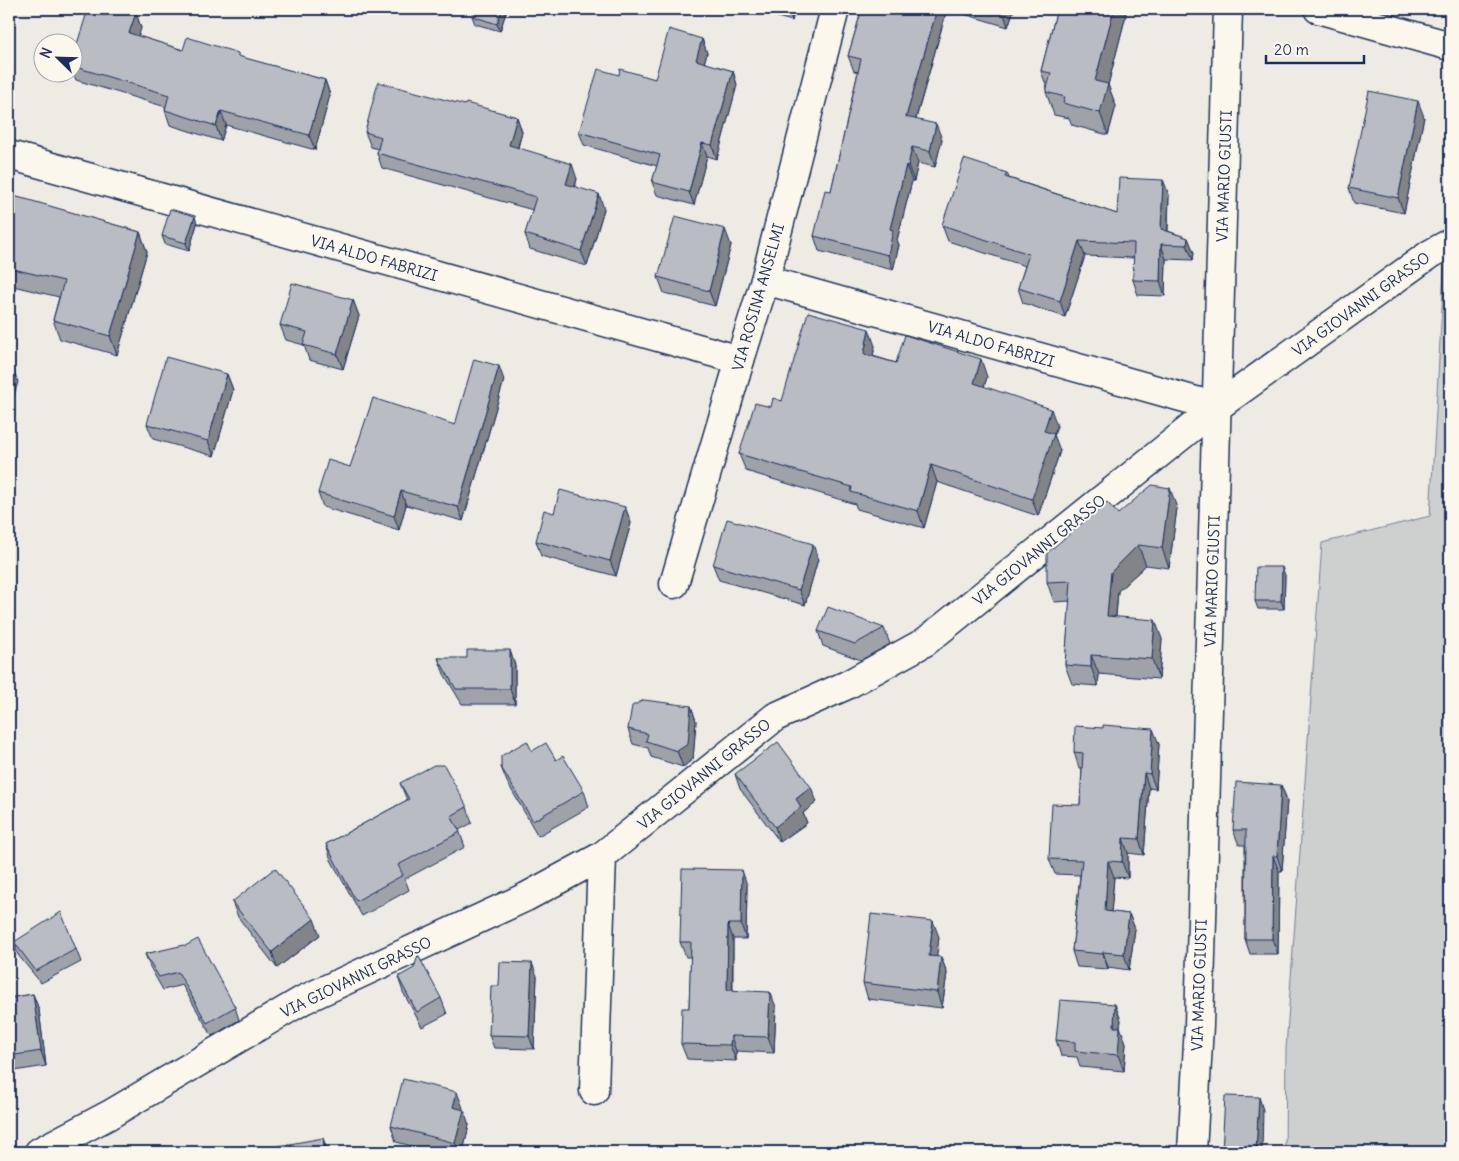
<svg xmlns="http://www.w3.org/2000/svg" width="1459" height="1161" font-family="Delius,sans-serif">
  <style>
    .green { fill: #cecfcf; stroke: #747f96 }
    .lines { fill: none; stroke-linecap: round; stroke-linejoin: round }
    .street-casing { stroke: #1b2f5e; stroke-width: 31 }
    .street { stroke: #fbf7ec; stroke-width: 28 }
    .wall { fill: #9fa2a8; stroke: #1b2f5e }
    .shaded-wall { fill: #828488; stroke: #1b2f5e }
    .building { fill: #b9bcc3; stroke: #1b2f5e }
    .labels { text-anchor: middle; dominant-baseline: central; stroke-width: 4; stroke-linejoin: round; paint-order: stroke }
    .street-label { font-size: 15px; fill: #1b2f5e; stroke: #fbf7ec }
  </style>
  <rect width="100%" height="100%" fill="#eeebe4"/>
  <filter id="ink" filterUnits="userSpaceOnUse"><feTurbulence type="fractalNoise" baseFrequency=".02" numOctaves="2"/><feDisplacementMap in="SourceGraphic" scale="10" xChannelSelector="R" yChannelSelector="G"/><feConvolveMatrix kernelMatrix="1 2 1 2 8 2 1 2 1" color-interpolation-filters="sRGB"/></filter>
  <g filter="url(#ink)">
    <path class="green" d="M1450,250V1152H1285L1286,1048L1322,543L1430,516L1445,253Z"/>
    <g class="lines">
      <defs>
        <g id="street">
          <path d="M1318,9L1450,46"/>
          <path d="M9,155L740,360"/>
          <path d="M765,280L1217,407"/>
          <path d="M674,584L740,360L765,280L835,9"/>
          <path d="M594,1091L602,856"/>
          <path d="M39,1152L109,1115L303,1000L526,897L602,856L775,717L847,685L925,642L1217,407L1430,254L1450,243"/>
          <path d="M1192,1152L1199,1025L1228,9"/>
        </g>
      </defs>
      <use href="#street" class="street-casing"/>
      <use href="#street" class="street"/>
    </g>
    <g class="wall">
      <path d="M507,9L500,31L475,24L472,16Z"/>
      <path d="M748,9H795L792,21Z"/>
      <path d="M862,9H1014L1008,27L947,9L916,119L942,139L935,167L918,163L914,181H912L897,240L899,245L893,270L819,251L814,236L831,191L858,72L854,71L848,56Z"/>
      <path d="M1057,9H1124L1126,15L1108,85L1116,106L1108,135L1072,125L1069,118L1054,115L1046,92L1047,88L1041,71Z"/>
      <path d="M136,13L141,28L138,36L183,50L240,57L325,80L330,95L315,150L226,125L221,141L170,125L165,110L166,107L76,80L72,70V60Z"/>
      <path d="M702,39L707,53L704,63L733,71L737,85L717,159L707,156L694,205L657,195L652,182L657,166L584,145L579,132L619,75L655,79Z"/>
      <path d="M465,105L517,117L522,132L518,148L577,179L575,187L604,209L587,266L530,249L525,234L533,210L382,168L377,153L378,149L371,147L365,132Z"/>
      <path d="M1424,117L1404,213L1354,203L1349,188Z"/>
      <path d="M1007,173L1009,178L1117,214L1163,180L1169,195L1168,231L1188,238L1194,253L1193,260L1166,259L1165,296L1138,295L1133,280L1134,258L1085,256L1065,317L1023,303L1018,288L1025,266L948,241L942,225Z"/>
      <path d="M9,195L140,232L147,252L117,355L60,339L53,320L59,297L9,285Z"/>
      <path d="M197,224L189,251L165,244L162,236Z"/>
      <path d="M731,245L715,306L664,293L658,277Z"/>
      <path d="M353,300L359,316L343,369L309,360L304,345L286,340L280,325Z"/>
      <path d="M875,346L873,356L896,363L987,377L984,387L1057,426L1054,435L1060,451L1038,516L937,482L924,528L857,509L855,504L746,471L739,454L771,407Z"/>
      <path d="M227,374L233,390L214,456L153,439L147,424Z"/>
      <path d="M504,380L463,521L406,505L399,530L323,507L318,493L350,467L455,425Z"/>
      <path d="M625,507L631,523L616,576L541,556L536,541L554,513Z"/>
      <path d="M1177,508L1169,568L1146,565L1118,591L1116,617L1162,639L1159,679L1099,674L1098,686L1072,684L1065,665L1070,601L1054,602L1047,582L1118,514Z"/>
      <path d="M818,559L805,605L719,580L713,565Z"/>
      <path d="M1285,575L1284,609H1258L1255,601Z"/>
      <path d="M884,628L890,644L861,660L823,646L818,631Z"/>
      <path d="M438,658L515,665V704H462L444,674Z"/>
      <path d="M691,706L696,721L693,759L683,767L651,757L648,748L633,744L628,729Z"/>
      <path d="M1159,744L1156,789L1149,788L1144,855L1128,853V878L1114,877L1111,912L1129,914L1135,929L1129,970L1108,967V969L1077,967L1072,951L1080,875L1055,874L1049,859L1080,805L1082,768H1079L1074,752Z"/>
      <path d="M532,751L556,760L584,791L589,807L538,836L507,782L501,767Z"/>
      <path d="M735,774L817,802L803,813L807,823L780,842L740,789Z"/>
      <path d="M400,783L467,807L472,823L459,830L465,847L405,879L409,890L362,916L331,860L326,844L407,800Z"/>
      <path d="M1281,785L1287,800L1282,871H1279L1278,954H1250L1245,939V845H1239L1233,830Z"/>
      <path d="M747,885L746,939H733V990L776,1007L774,1053L736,1051V1061L687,1059L681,1044L689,1008L691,957H686L680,942Z"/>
      <path d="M232,902L320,935L277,968L238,917Z"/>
      <path d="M939,937L936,957H941L947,973L942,1008L868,999L863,983Z"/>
      <path d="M14,942L76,949L81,962L41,983L18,955Z"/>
      <path d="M185,946L235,1007L239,1020L212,1036L182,985L163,990L150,967L145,954Z"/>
      <path d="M537,976L534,1049L494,1048L489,1035L499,986Z"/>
      <path d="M398,977L441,998L447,1014L422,1027L403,992Z"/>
      <path d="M33,994L39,1010L46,1066L14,1071L11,1063L9,1064V998Z"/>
      <path d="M1121,1020L1120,1027L1126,1043L1124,1071L1080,1067L1077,1057L1061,1056L1056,1040Z"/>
      <path d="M463,1108L462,1109L469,1125L463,1152H436L396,1142L391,1126Z"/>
    </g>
    <g class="shaded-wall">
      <path d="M502,9H507L500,31L497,24Z"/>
      <path d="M788,9H795L792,21Z"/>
      <path d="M937,9H947L912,132L906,117Z"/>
      <path d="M1003,9H1014L1008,27L1003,11Z"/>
      <path d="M1114,9H1124L1126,15L1108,85L1116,106L1108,135L1100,113L1095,81Z"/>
      <path d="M136,13L141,28L135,48L129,33Z"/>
      <path d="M702,39L707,53L701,74L696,60Z"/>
      <path d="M733,71L737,85L717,159L712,145Z"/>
      <path d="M325,80L330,95L315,150L309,135Z"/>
      <path d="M1418,101L1424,117L1404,213L1398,198Z"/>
      <path d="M221,111L226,125L221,141L216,126Z"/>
      <path d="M517,117L522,132L514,160L509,145Z"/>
      <path d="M936,124L942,139L935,167L930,151Z"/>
      <path d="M702,143L707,156L694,205L689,192Z"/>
      <path d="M912,147L918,163L914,181L908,166Z"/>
      <path d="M572,164L577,179L571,199L566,184Z"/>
      <path d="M906,165L912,181L897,240L899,245L893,270L888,255L890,229Z"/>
      <path d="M1163,180L1169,195L1167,244L1161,229Z"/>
      <path d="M599,194L604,209L587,266L581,251Z"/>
      <path d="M195,216L197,224L189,251L186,243Z"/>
      <path d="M725,229L731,245L715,306L709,291Z"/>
      <path d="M140,232L147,252L117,355L110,336Z"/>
      <path d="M1188,238L1194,253L1193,260L1187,245Z"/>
      <path d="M1079,241L1085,256L1065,317L1060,301Z"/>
      <path d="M1161,244L1166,259L1165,296L1160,281Z"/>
      <path d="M353,300L359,316L343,369L337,354Z"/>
      <path d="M869,329L875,346L870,371L864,354Z"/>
      <path d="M981,359L987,377L980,400L974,383Z"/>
      <path d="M12,366L18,382L9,412V378Z"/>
      <path d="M499,366L504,380L463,521L458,507Z"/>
      <path d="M227,374L233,390L214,456L208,441Z"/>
      <path d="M1051,409L1057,426L1054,435L1060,451L1038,516L1032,499L1044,431Z"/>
      <path d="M931,465L937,482L924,528L918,511Z"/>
      <path d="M1170,488L1177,508L1169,568L1162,548Z"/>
      <path d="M401,491L406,505L399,530L394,516Z"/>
      <path d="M625,507L631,523L616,576L610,561Z"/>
      <path d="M813,544L818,559L805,605L799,590Z"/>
      <path d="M1138,545L1146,565L1118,591L1114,636L1107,616L1111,572Z"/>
      <path d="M1282,567L1285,575L1284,609L1281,601Z"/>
      <path d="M1155,620L1162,639L1159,679L1152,659Z"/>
      <path d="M510,650L515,665V704L510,689Z"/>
      <path d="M1091,655L1099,674L1098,686L1091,667Z"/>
      <path d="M691,706L696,721L693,759L683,767L677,751Z"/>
      <path d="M1153,729L1159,744L1156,789L1150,774Z"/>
      <path d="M1144,773L1149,788L1144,855L1139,839Z"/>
      <path d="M1281,785L1287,800L1282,871L1277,856Z"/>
      <path d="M811,787L817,802L803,813L807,823L780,842L775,827L796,799Z"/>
      <path d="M1123,838L1128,853V878L1122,862Z"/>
      <path d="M1273,856L1279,871L1278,954L1272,939Z"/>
      <path d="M1108,861L1114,877L1110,927L1105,911Z"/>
      <path d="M742,870L747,885L746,939L741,924Z"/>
      <path d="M1129,914L1135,929L1129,970L1124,954Z"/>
      <path d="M314,919L320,935L277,968L272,952Z"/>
      <path d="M933,921L939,937L935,971L929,956Z"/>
      <path d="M728,924L733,939L732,1005L727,990Z"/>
      <path d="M1103,952L1108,967V969L1103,954Z"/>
      <path d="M941,957L947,973L942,1008L937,992Z"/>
      <path d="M532,963L537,976L534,1049L529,1036Z"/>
      <path d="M770,992L776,1007L774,1053L768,1037Z"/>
      <path d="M33,994L39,1010L46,1066L41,1051Z"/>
      <path d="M1115,1004L1121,1020L1120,1027L1126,1043L1124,1071L1118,1055L1114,1027Z"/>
      <path d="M731,1036L736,1051V1061L730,1045Z"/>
      <path d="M457,1092L463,1108L459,1123L453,1107Z"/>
      <path d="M1259,1097L1263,1110L1262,1152H1256Z"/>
      <path d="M464,1110L469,1125L463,1152H459L455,1143Z"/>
      <path d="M323,1138L328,1152H325Z"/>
    </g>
    <g class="building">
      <path d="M88,9H122L136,13L129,33L183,50L187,37L238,53V56L325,80L309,135L221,111L216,126L165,110L169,95L72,66V60Z"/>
      <path d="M475,9H502L497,24L472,16Z"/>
      <path d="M862,9H937L906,117L936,124L930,151L912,147L908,166L906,165L890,229L893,230L888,255L814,236L825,190L831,191L861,59L848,56Z"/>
      <path d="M994,9H1003V11Z"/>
      <path d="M1057,9H1114L1095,81L1108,84L1100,113L1063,103L1065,97L1046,92L1051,73L1041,71Z"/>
      <path d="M669,29L702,39L696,60L733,71L712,145L702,143L689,192L652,182L660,155L579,132L598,69L619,75L620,69L655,79Z"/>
      <path d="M378,82L465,105L466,103L517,117L509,145L572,164L566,184L599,194L581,251L525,234L536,197L377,153L381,137L365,132Z"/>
      <path d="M1369,91L1418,101L1398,198L1349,188Z"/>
      <path d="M964,159L1007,173L1005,177L1117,214L1119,178L1163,180L1161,229L1188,238L1187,245L1161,244L1160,281L1133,280L1134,243L1079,241L1060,301L1018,288L1029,254L942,225Z"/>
      <path d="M9,195L29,200L140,232L110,336L53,320L64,281L9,268Z"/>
      <path d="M170,209L195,216L186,243L162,236Z"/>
      <path d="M675,216L725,229L709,291L658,277Z"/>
      <path d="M292,283L353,300L337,354L303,345L307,332L280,325Z"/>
      <path d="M808,312L869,329L864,354L896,363L905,335L981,359L974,383L1051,409L1044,431L1054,434L1032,499L931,465L918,511L851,492L852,487L739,454L755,403L771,407L773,398L782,401Z"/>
      <path d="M166,357L227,374L208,441L147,424Z"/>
      <path d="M474,359L499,366L458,507L401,491L394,516L318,493L328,460L350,467L373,398L455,425Z"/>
      <path d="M9,365L12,366L9,378Z"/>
      <path d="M1152,485L1170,488L1162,548L1138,545L1111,572L1107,616L1155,620L1152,659L1091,655V667L1065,665L1071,581L1047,582V553L1107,502L1118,514Z"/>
      <path d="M560,490L625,507L610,561L536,541L544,510L554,513Z"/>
      <path d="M727,519L813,544L799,590L713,565Z"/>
      <path d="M1256,567H1282L1281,601H1255Z"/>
      <path d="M828,607L884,628L855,644L818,631Z"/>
      <path d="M467,650H510V689H456L438,658H467Z"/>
      <path d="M644,700L691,706L688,744L677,751L646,741L648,734L628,729L632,706Z"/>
      <path d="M1103,725L1153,729L1150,774L1144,773L1139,839L1123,838L1122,862L1108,861L1105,911L1129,914L1124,954L1103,952V954L1072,951L1082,860L1049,859L1052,804L1080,805L1083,753L1074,752L1075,726L1103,728Z"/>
      <path d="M527,741L532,751L546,743L556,760L563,756L584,791L533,821L501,767V756Z"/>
      <path d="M778,742L811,787L796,799L801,807L775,827L735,774Z"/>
      <path d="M434,765H444L467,807L451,816L460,832L398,865L403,875L356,901L326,844L409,799L400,783Z"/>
      <path d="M1236,782L1281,785L1277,856H1273L1272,939H1245L1246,830H1233Z"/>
      <path d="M275,868L314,919L272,952L232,902Z"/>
      <path d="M682,869L742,870L741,924H728L727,990L770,992L768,1037L731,1036L730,1045L681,1044L682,1008H689L691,942H680Z"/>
      <path d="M61,912L76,949L36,971L14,942Z"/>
      <path d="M871,914L933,921L929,956L941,957L937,992L863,983Z"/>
      <path d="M198,939L235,1007L207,1023L178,972L159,977L145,954L184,945L185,946Z"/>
      <path d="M418,955L441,998L417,1012L398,977L414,968Z"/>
      <path d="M500,962L532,963L529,1036L489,1035L491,986H499Z"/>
      <path d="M33,994L41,1051L9,1056V998Z"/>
      <path d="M1060,1000L1115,1004L1114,1027H1120L1118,1055L1075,1051V1042L1056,1040Z"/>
      <path d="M403,1079L457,1092L453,1107L464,1110L455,1143L391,1126Z"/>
      <path d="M1225,1096L1259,1097L1256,1152H1222Z"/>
      <path d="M323,1138L325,1152H267V1148Z"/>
      <path d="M171,1148L176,1152H167Z"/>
    </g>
  </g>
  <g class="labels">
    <g class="street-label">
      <text transform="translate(1224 176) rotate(-88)">VIA MARIO GIUSTI</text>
      <text transform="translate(374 258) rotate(16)">VIA ALDO FABRIZI</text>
      <text transform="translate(758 297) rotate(-74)">VIA ROSINA ANSELMI</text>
      <text transform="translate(1361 304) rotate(-36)">VIA GIOVANNI GRASSO</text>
      <text transform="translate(991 344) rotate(16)">VIA ALDO FABRIZI</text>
      <text transform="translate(1039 550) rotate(-39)">VIA GIOVANNI GRASSO</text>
      <text transform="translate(1212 581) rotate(-88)">VIA MARIO GIUSTI</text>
      <text transform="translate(704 774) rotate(-39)">VIA GIOVANNI GRASSO</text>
      <text transform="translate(356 977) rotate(-26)">VIA GIOVANNI GRASSO</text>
      <text transform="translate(1199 985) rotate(-88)">VIA MARIO GIUSTI</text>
    </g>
  </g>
  <rect width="1459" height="1161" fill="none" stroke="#fbf7ec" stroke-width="30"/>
  <rect x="15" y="15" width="1429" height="1131" fill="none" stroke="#1b2f5e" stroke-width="2" filter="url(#ink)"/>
  <g transform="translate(58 58) rotate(293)"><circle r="24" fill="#fbf7ec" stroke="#a1a7b3"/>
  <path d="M0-4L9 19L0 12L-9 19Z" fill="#1b2f5e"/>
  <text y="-8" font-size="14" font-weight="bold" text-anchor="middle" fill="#1b2f5e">N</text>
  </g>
  <path d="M1266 55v8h98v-8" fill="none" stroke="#1b2f5e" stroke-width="2.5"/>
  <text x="1274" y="55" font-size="15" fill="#1b2f5e" stroke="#fbf7ec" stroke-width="4" paint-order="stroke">20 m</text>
</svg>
